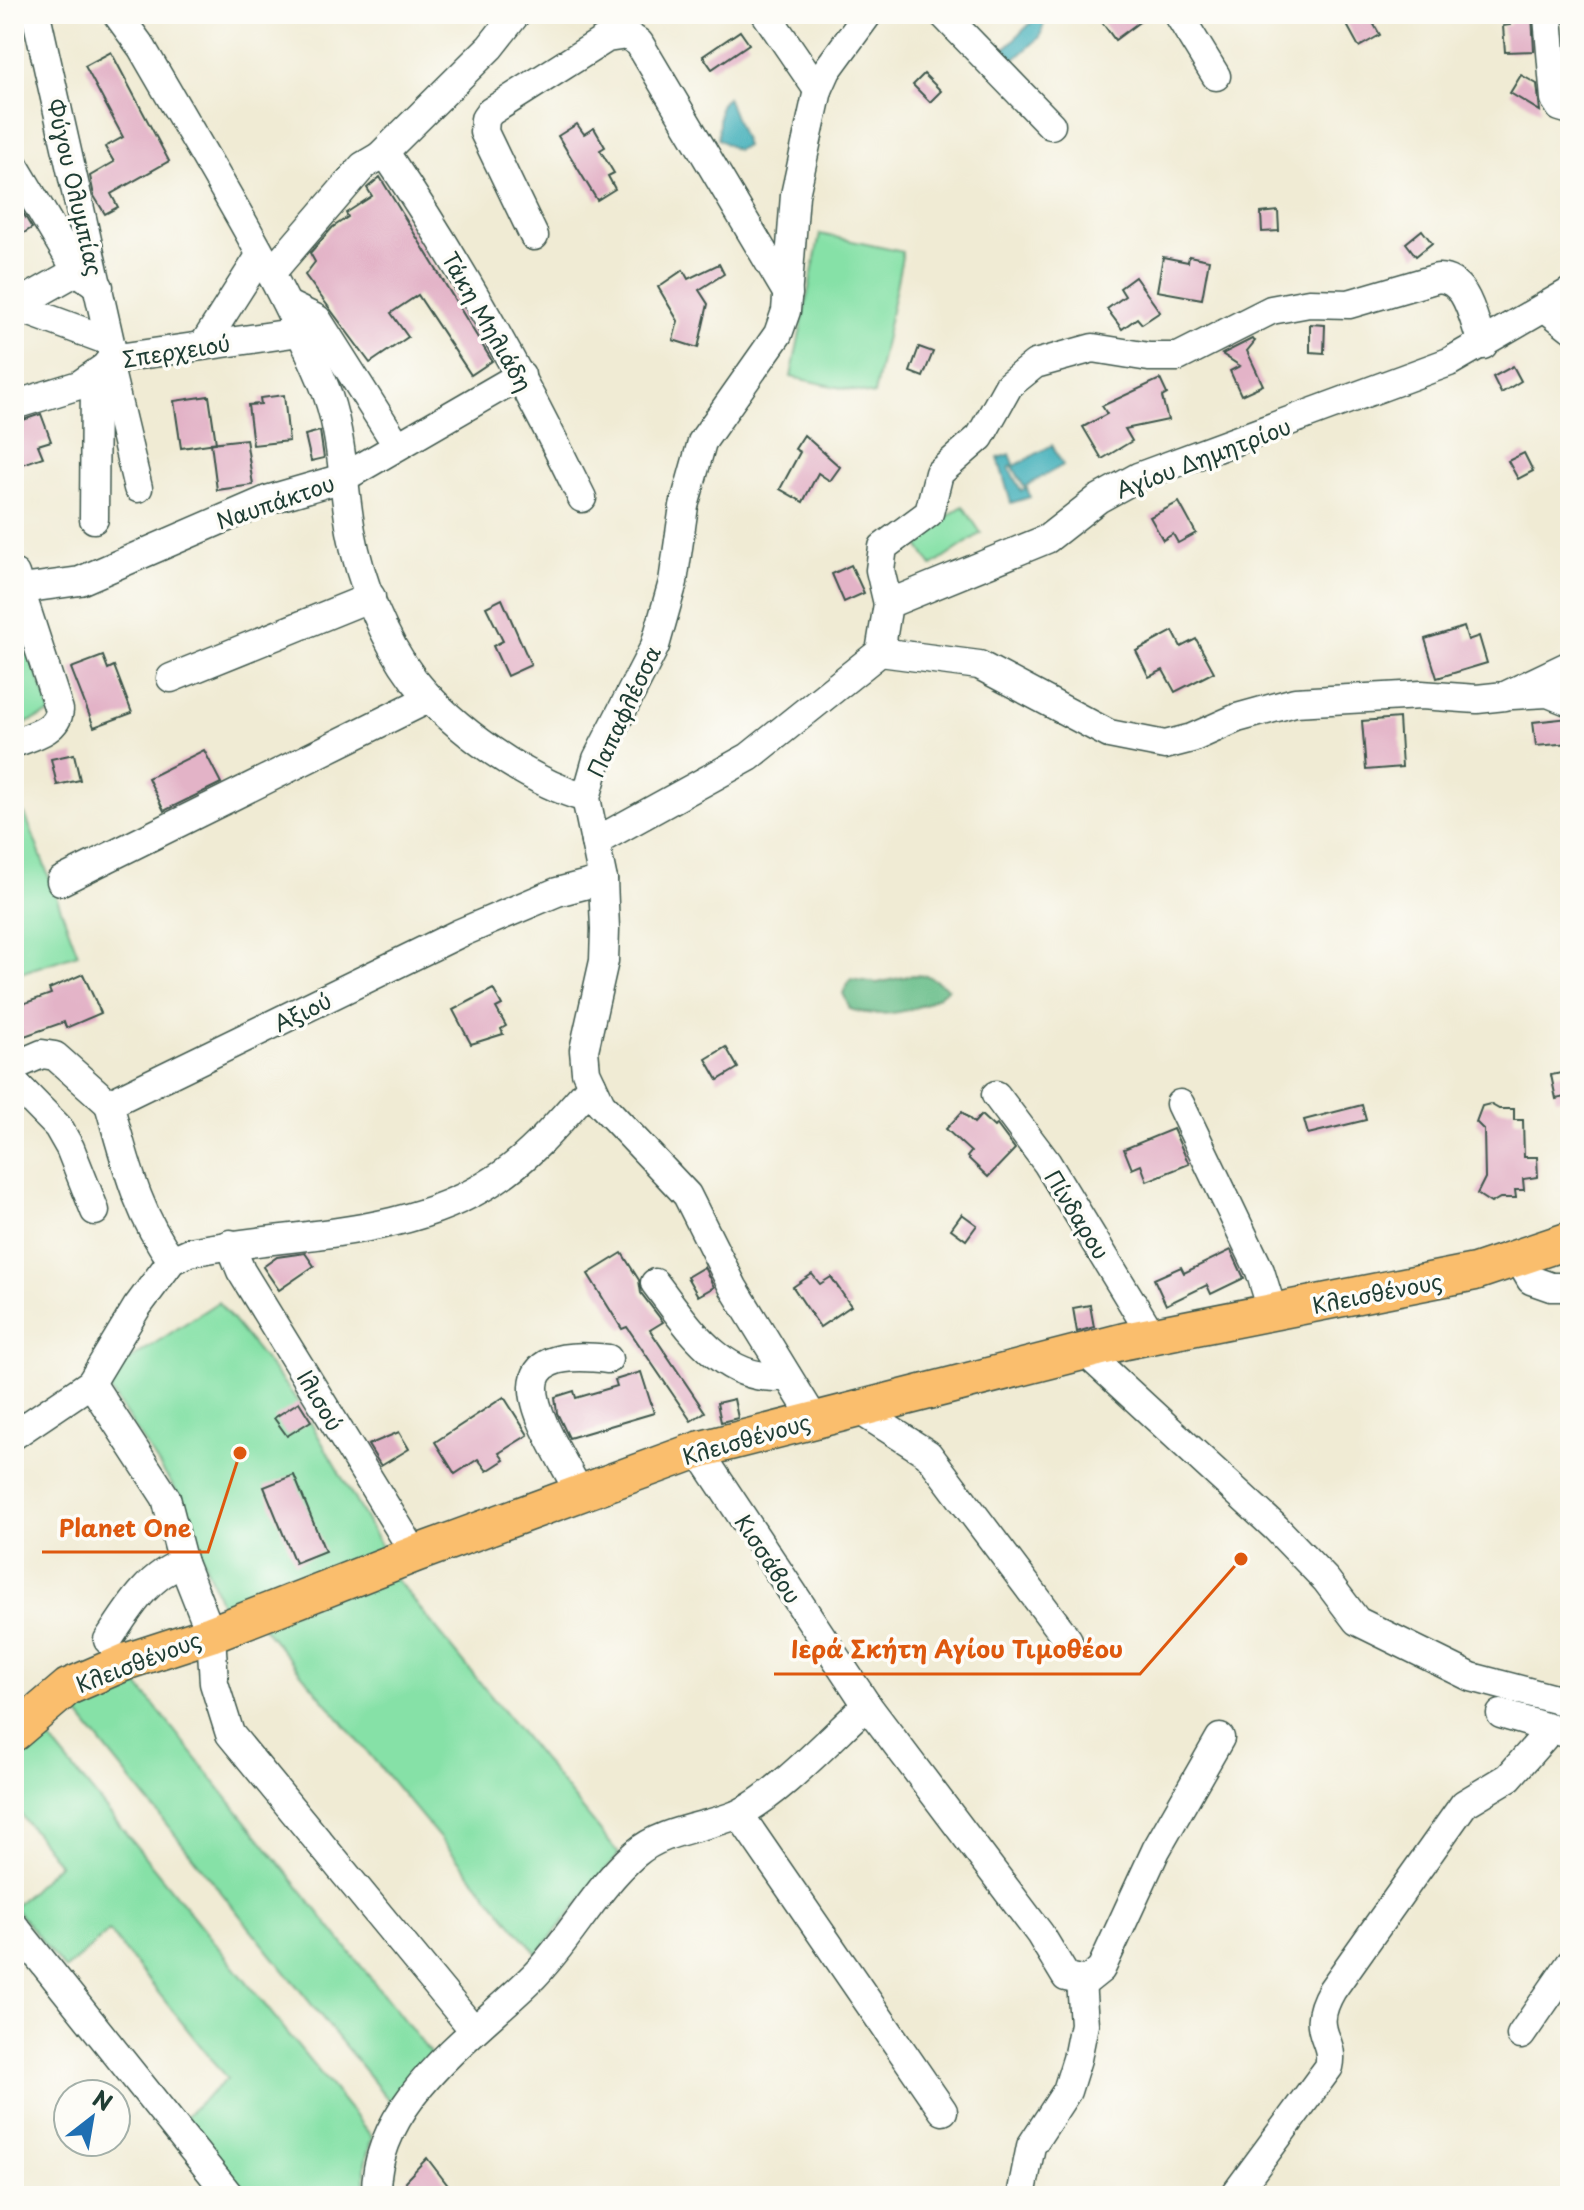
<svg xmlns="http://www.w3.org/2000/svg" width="1584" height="2210" font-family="'Playpen Sans',sans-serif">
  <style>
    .green { fill: #86e1a7; stroke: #528f6e; stroke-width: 2 }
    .forest { fill: #6cbf8c; stroke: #467e60; stroke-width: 2 }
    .water { fill: #3fafb9; stroke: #2f7676; stroke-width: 2 }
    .building { fill: #e3b3c7 }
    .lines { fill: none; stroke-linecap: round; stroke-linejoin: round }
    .minor-casing { stroke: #3e574c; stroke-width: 31 }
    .major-casing { stroke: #3e574c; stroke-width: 39 }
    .minor { stroke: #fff; stroke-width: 28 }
    .major { stroke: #fabe6d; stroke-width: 36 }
    .labels { text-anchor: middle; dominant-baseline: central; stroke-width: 7; stroke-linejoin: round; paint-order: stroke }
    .street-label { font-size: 22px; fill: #1f3d34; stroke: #fdfcf7 }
    .leader { fill: none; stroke: #de580e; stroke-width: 3 }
    .callout-dot { fill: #de580e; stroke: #fdfcf7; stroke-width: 3 }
    .callout-label { font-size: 24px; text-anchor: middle; font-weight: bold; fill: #de580e; stroke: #fdfcf7; stroke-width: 7; stroke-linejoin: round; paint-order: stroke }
  </style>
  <rect width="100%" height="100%" fill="#fdfcf7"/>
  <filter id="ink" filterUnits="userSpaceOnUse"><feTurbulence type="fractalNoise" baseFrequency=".0125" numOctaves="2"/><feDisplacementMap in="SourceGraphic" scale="16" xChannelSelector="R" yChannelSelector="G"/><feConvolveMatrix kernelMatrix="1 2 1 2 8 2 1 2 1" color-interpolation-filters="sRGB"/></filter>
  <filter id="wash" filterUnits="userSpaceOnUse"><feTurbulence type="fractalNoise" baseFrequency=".006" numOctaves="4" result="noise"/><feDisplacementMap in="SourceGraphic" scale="32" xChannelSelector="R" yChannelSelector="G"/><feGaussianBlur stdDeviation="1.8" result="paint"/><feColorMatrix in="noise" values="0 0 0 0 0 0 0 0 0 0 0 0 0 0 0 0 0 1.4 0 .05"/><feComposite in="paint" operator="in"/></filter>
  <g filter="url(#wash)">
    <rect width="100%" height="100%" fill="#f0ebd4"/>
    <g class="green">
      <path d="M820,234L903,252L874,395L791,377Z"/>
      <path d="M963,506L981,533L932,566L914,539Z"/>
      <path d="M14,606L51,713L14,728Z"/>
      <path d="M25,814L78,954L14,975V816Z"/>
      <path d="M218,1302L299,1402L385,1553L224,1612L178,1494L102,1378Z"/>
      <path d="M392,1574L619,1854L537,1954L260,1624Z"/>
      <path d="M127,1671L430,2053L394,2107L69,1703Z"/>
      <path d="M38,1725L372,2137L365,2164V2196H245L182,2119L227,2079L109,1931L65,1970L14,1907L59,1864L14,1806V1745Z"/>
    </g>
    <path class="forest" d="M913,975L928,976L948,988C925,1011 881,1020 850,1009L843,993L851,979L877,983Z"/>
    <g class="water">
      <path d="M1039,15L1045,20L1040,37L1012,62L1000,53Z"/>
      <path d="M727,97L746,146L736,150L718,139L720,105Z"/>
      <path d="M1052,445L1063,465L1024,487L1013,467Z"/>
      <path d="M1010,454L1014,464L1009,468L1021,491L1027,488L1030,497L1011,503L998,458Z"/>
    </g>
    <g id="blocks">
      <g class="building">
        <path d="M1096,14H1150L1115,40Z"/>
        <path d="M1341,14H1368L1380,35L1359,47Z"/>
        <path d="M1509,14H1532L1534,51L1505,52L1503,26L1510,25Z"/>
        <path d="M740,31L749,44L712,69L703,56Z"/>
        <path d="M111,52L169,161L111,194L118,207L105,214L94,196L90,176L114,162L105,147L123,137L85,66Z"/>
        <path d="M924,74L941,91L930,102L913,85Z"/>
        <path d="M1521,75L1537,84L1540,111L1510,93Z"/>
        <path d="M577,124L584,134L594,128L605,147L600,150L614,173L608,176L615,189L597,200L558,136Z"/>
        <path d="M380,177L492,361L471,375L418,295L391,313L408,337L370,363L305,275L315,262L310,253L333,227L348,217L346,213L372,196L367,188Z"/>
        <path d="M14,198L32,228L14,239Z"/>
        <path d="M1278,211L1279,231L1262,232L1261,213Z"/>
        <path d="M1422,230L1432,243L1416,256L1406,243Z"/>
        <path d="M1189,256L1209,260L1202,299L1157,291L1163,257L1188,262Z"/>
        <path d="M719,264L724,274L699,290L708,304L698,348L673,340L678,321L658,287L683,270L688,279Z"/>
        <path d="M1135,277L1160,312L1142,324L1137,318L1122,329L1107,309L1125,296L1120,288Z"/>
        <path d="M1310,324L1325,325L1324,353L1310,352Z"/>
        <path d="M1252,339L1255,341L1247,351L1263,385L1241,395L1230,371L1240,366L1222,354Z"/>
        <path d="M919,347L933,352L923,377L910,372Z"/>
        <path d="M1513,366L1521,381L1501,393L1493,377Z"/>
        <path d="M1160,379L1167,394L1162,397L1168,420L1125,429L1132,441L1102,459L1083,427L1107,414L1102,406Z"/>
        <path d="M284,395L289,441L253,445L248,405L261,404L260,398Z"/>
        <path d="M209,396L216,443L181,448L174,401Z"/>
        <path d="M41,414L51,441L38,445L43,457L14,467V423Z"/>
        <path d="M320,431L324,458L311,461L305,435Z"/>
        <path d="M804,435L840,467L830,481L818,473L803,502L780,489L800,452L795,449Z"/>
        <path d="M246,439L253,485L217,490L211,443Z"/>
        <path d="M1524,453L1533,471L1518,479L1508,461Z"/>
        <path d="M1179,502L1196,533L1178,543L1173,534L1163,540L1150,517Z"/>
        <path d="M851,565L864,593L844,602L832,574Z"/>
        <path d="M502,599L531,665L507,676L493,646L503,641L486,607Z"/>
        <path d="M1464,627L1468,640L1479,636L1487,663L1437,678L1425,639Z"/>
        <path d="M1173,631L1181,647L1196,639L1214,672L1175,692L1163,670L1149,677L1136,651Z"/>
        <path d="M103,656L108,669L114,666L132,713L94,727L71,668Z"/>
        <path d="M1399,718L1402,767L1366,770L1362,721Z"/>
        <path d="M1569,718L1570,743L1536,746L1533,722Z"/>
        <path d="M204,750L221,783L164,811L148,778Z"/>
        <path d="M74,754L80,780L57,785L51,759Z"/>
        <path d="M83,974L101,1013L66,1028L64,1022L19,1038L14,1007L51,994L49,989Z"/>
        <path d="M493,989L502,1005L496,1008L506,1026L501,1029L503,1034L471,1044L453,1010Z"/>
        <path d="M726,1047L738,1068L718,1080L706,1059Z"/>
        <path d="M1567,1072L1570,1096L1556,1099L1551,1075Z"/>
        <path d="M1490,1104L1499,1109H1514V1120H1523L1524,1157H1537L1538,1177L1523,1179L1524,1190H1515L1516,1198H1500L1491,1203L1477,1194L1485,1178L1484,1130L1476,1122L1482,1106Z"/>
        <path d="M1362,1105L1366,1120L1308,1134L1304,1120Z"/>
        <path d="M962,1112L974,1123L981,1115L994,1127L997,1125L1015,1149L988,1177L967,1157L971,1152L946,1129Z"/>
        <path d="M1173,1129L1189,1164L1147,1181L1141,1165L1132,1169L1124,1149Z"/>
        <path d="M962,1214L977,1225L966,1240L951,1229Z"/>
        <path d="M1231,1250L1244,1278L1211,1294L1207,1285L1166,1305L1154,1279L1181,1267L1184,1273Z"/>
        <path d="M305,1253L314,1266L279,1290L263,1267L277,1257Z"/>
        <path d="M622,1253L639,1280L641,1293L663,1322L650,1330L705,1412L691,1421L627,1327L622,1329L588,1274Z"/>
        <path d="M704,1267L714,1287L698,1296L687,1277Z"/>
        <path d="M812,1274L820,1284L831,1277L851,1306L820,1327L793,1287Z"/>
        <path d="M1090,1305L1094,1327L1077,1332L1073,1308Z"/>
        <path d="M641,1372L654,1413L569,1438L557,1413L555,1397L574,1391L576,1398L617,1386L615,1380Z"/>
        <path d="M504,1397L528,1435L499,1453L504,1460L487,1471L478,1459L455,1474L435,1442Z"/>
        <path d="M734,1399L738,1418L721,1422L717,1403Z"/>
        <path d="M299,1402L311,1421L287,1436L274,1418Z"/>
        <path d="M399,1432L409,1449L381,1466L368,1445Z"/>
        <path d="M294,1475L325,1551L295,1563L264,1487Z"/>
        <path d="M427,2158L456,2196H418L405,2181Z"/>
      </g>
    </g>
  </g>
  <g filter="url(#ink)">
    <use href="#blocks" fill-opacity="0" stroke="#3e574c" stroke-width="2"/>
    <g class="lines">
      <defs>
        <g id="minor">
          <path d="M36,14L114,360"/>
          <path d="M117,14L142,48C205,158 274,266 323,383C343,430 342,481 351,531C360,581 383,639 414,680C453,729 527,781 586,798"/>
          <path d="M766,14L818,90"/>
          <path d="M943,14L1051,125"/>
          <path d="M1178,14L1216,76"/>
          <path d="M1548,17L1555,99L1560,107L1570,110"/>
          <path d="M380,156L390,160C463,268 525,381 582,498"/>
          <path d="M14,165L77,271L99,287"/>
          <path d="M534,236L484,132L485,119L490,112L607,38L627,35L639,43L788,294"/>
          <path d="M271,273L363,166L380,156L490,47L516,14"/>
          <path d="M288,305L317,319L397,445"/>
          <path d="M14,306L109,341"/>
          <path d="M15,306L77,271"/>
          <path d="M1546,308L1570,327"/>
          <path d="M204,344L260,256"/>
          <path d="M108,363L138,488"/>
          <path d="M14,405L79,385L118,358L300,332"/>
          <path d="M94,519L95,375"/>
          <path d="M14,590L80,581L267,500L343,478L521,375"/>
          <path d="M888,604L880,570L883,547L929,513L939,473L980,437L1009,385L1035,364L1093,348L1149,357H1178L1271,310L1309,303L1349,304L1438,278C1469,279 1473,322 1483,345"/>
          <path d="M880,652L979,665L1109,734L1165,745L1192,738L1237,718L1295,702L1421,695L1477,699L1505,696L1570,665"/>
          <path d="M171,678L371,597"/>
          <path d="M1512,695L1548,693L1570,702"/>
          <path d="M14,743C32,736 57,731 59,710L15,574"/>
          <path d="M595,842L749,757L880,652L888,604L1047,539L1098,499L1138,477L1449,362L1570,292"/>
          <path d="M61,881L430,698"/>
          <path d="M14,1066L42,1054L55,1056L109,1104"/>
          <path d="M14,1082L58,1127L70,1148L95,1211"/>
          <path d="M996,1095L1047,1163L1153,1337"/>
          <path d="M109,1104L458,934L557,892L603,880"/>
          <path d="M109,1104C125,1159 137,1214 172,1260"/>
          <path d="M1180,1104L1260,1271L1273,1313"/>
          <path d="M230,1244L241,1271L415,1554"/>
          <path d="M1518,1258L1531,1280L1551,1287H1570"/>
          <path d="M655,1283C688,1326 723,1385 787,1376"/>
          <path d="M1084,1351L1276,1528L1326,1580L1357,1621L1471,1677L1570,1703"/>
          <path d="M91,1383L166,1498L183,1563L211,1634L214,1683L230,1734L473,2029"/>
          <path d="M856,1408L928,1454L1068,1640"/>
          <path d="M814,1419L733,1287L687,1195L601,1104L586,1072L584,1050L604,961L605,929L603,880L586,798L597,759L655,646L673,582L684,506L702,442L778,334L786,311L795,195L818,90L827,70L868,14"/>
          <path d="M14,1435L91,1383L137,1307L172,1260L190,1252C293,1232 406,1239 496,1179C534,1154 562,1118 592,1085"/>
          <path d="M698,1450L867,1705L1040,1934L1066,1977L1086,1981L1101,1969L1156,1850L1220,1738"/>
          <path d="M580,1494C548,1431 482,1343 608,1359"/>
          <path d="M108,1640C128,1610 147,1576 183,1563"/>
          <path d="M1501,1714L1566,1733"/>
          <path d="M739,1814L943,2111"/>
          <path d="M14,1926L230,2196"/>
          <path d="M1521,2035L1570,1964"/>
          <path d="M376,2196C373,2101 475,2035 534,1976C571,1938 595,1889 635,1854C662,1830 704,1828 736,1815C775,1798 834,1735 867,1705"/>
          <path d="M1021,2196L1031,2146L1067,2091L1077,2059L1084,2024L1081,1981"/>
          <path d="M1234,2196L1329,2067C1336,2037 1307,2033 1332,1990L1464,1804L1509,1777L1551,1729"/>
        </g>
        <path id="major" d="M14,1733L68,1687L128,1661L211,1634L415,1554L698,1450L1125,1341L1475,1272L1570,1240"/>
      </defs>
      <use href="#minor" class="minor-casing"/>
      <use href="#major" class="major-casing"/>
      <use href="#minor" class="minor"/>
      <use href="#major" class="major"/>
    </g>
  </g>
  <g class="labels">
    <g class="street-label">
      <text transform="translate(76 187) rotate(77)">Φύγου Ολυμπίας</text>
      <text transform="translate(488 321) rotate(60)">Τάκη Μηλιάδη</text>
      <text transform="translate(176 350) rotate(-9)">Σπερχειού</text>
      <text transform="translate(1203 457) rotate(-21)">Αγίου Δημητρίου</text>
      <text transform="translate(275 501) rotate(-19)">Ναυπάκτου</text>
      <text transform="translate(623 711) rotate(-65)">Παπαφλέσσα</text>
      <text transform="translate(302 1011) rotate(-26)">Αξιού</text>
      <text transform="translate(1078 1214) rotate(58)">Πίνδαρου</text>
      <text transform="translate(1377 1292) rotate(-11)">Κλεισθένους</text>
      <text transform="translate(321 1400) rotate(59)">Ιλισού</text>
      <text transform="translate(746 1438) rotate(-16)">Κλεισθένους</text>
      <text transform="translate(769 1558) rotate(57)">Κισσάβου</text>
      <text transform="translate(138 1661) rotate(-21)">Κλεισθένους</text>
    </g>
  </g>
  <path class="leader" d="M240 1453L208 1552H42M1241 1559L1140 1674H774"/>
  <g class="callout-dot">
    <circle cx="240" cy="1453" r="8"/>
    <circle cx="1241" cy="1559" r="8"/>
  </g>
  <g class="callout-label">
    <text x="125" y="1537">Planet One</text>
    <text x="957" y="1658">Ιερά Σκήτη Αγίου Τιμοθέου</text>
  </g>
  <rect width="1584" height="2210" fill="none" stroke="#fdfcf7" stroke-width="48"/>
  <g transform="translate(92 2118) rotate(31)"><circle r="38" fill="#fdfcf7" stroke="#a4b0a9" stroke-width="2"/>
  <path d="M0-6L14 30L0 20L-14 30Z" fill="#1f6fb2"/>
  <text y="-12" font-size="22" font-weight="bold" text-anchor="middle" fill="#1f3d34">N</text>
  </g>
</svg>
